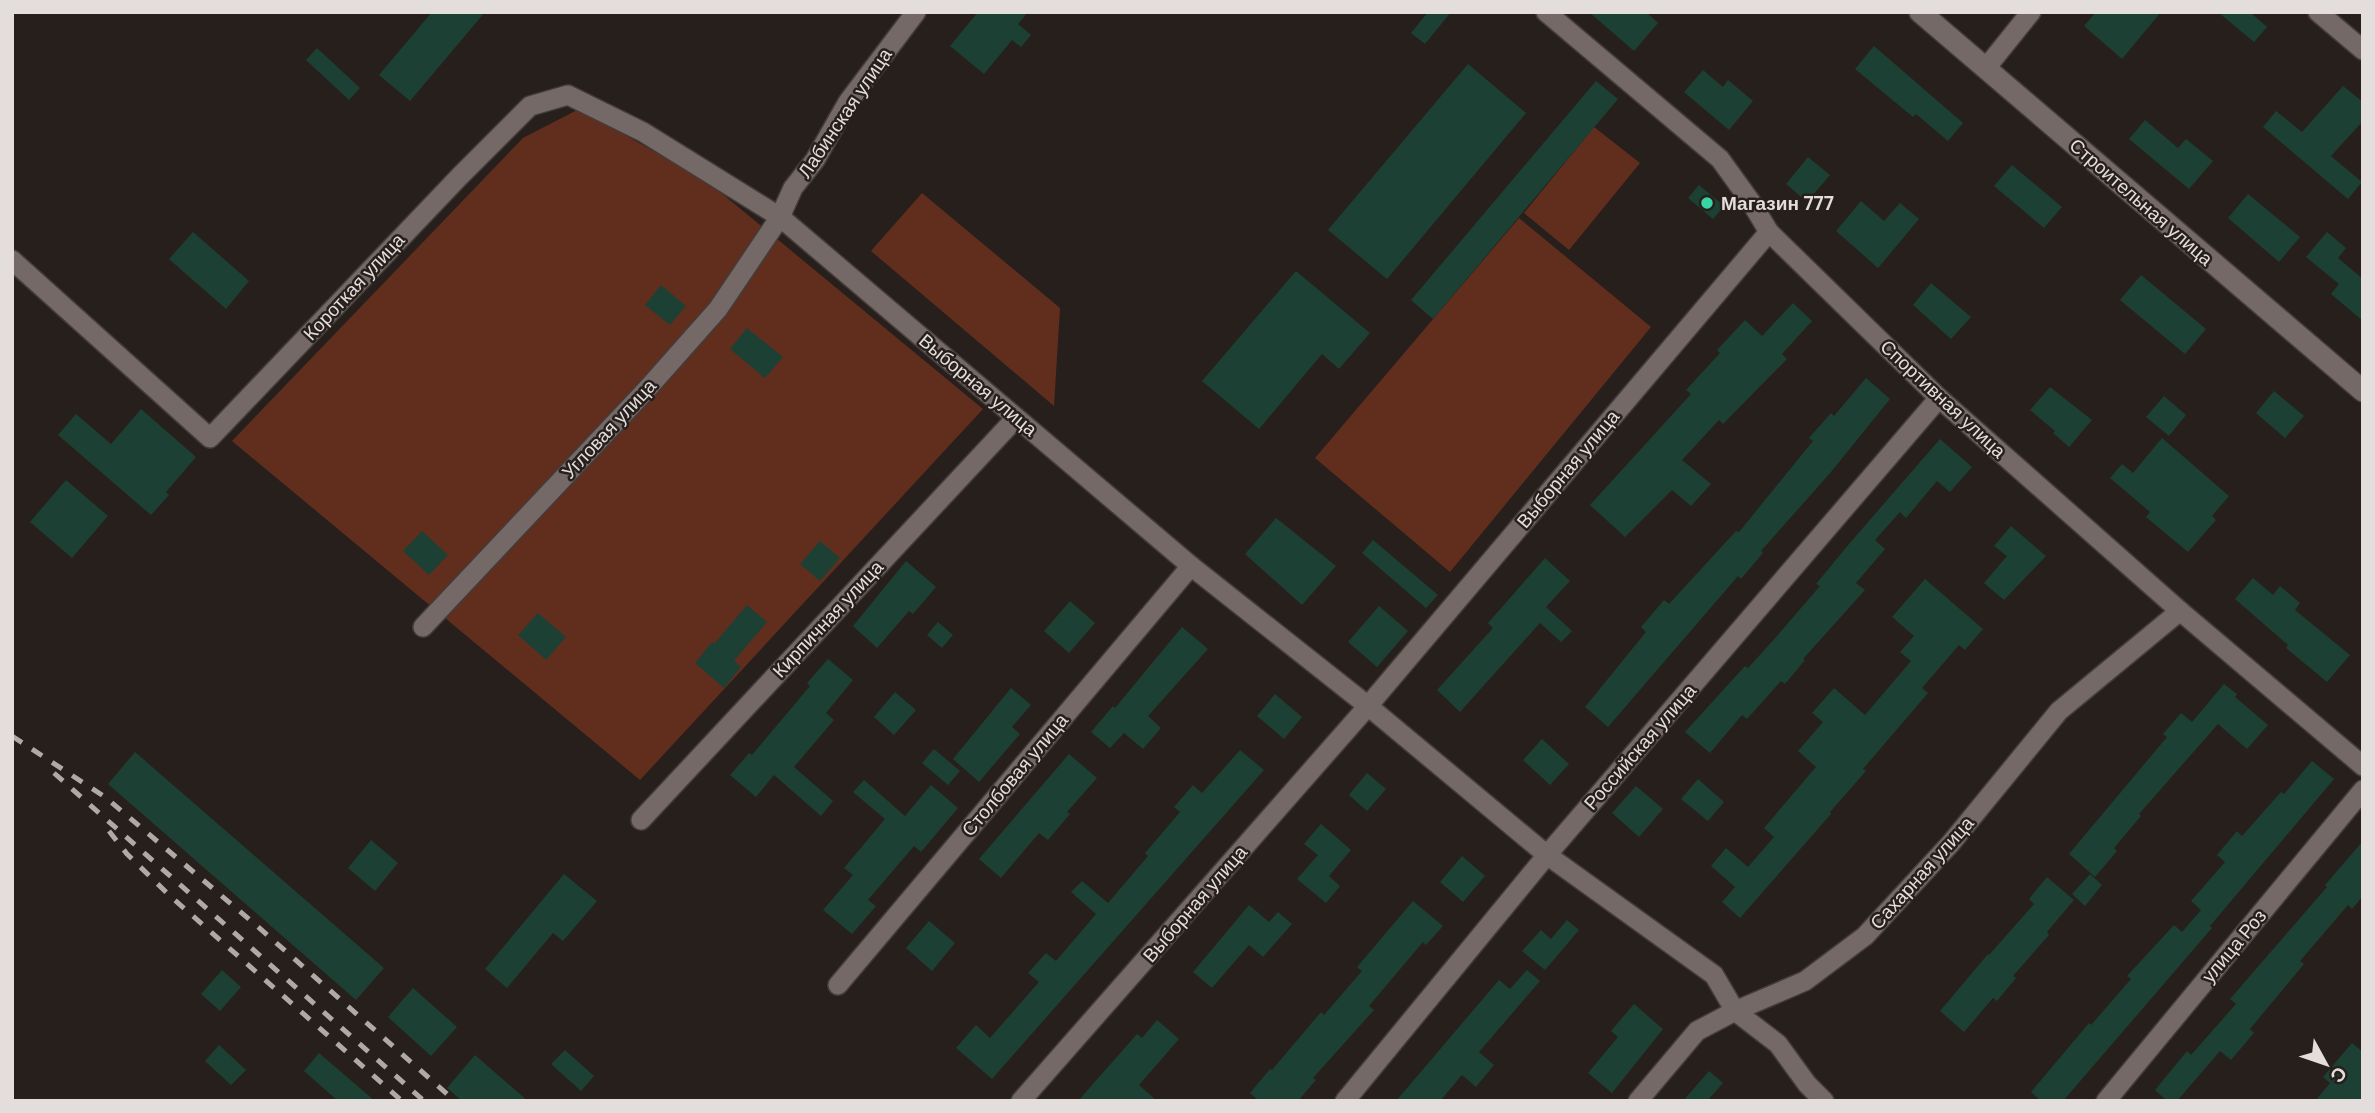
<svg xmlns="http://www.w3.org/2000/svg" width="2375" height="1113" font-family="'DM Sans',sans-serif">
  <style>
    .green { fill: #612e1e }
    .building { fill: #1c4033 }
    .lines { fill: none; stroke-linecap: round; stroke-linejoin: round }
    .minor-casing { stroke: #433c3a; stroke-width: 22 }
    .tertiary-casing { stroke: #433c3a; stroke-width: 24 }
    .minor { stroke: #746966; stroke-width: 19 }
    .tertiary { stroke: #746966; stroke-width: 21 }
    .rail { stroke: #afa9a7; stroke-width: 5; stroke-dasharray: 12 12; stroke-linecap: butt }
    .poi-dot { fill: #39d4a5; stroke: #271f1c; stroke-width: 2.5 }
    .labels { text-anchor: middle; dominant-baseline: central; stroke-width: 5; stroke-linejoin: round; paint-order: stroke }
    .street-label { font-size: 19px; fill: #e3dddb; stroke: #271f1c }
    .poi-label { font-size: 19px; font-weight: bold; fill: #e3dddb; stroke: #271f1c; text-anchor: start }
  </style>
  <rect width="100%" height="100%" fill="#271f1c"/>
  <g class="green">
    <path d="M579,109L708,182L983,409L640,780L232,441L523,138Z"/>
    <path d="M1594,127L1640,163L1569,250L1524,213Z"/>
    <path d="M922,193L1060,308L1054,406L871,251Z"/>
    <path d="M1519,218L1651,327L1450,572L1315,458Z"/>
  </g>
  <g class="building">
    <path d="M432,12H485L410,101L379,75Z"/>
    <path d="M978,12H1028L1018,24L1031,35L1021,47L1012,40L984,74L950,46Z"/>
    <path d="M1428,12H1451L1425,44L1411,33Z"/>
    <path d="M1589,12H1646L1658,23L1634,51Z"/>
    <path d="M2096,12H2161L2122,59L2084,26Z"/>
    <path d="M2218,12H2250L2267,27L2254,42Z"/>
    <path d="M1874,46L1963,123L1948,141L1916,114L1913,117L1855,69Z"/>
    <path d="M317,48L360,88L349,100L306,60Z"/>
    <path d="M1468,64L1526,113L1387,279L1328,230Z"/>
    <path d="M1703,70L1723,87L1728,80L1753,101L1729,130L1684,92Z"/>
    <path d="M1596,81L1618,99L1433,319L1411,300Z"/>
    <path d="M2343,86L2363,102V121L2331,156L2362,182L2348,199L2263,127L2276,111L2302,132Z"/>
    <path d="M2145,120L2178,148L2186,139L2213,161L2189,189L2129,139Z"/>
    <path d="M1808,157L1830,175L1807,202L1786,184Z"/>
    <path d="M2012,165L2062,207L2044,228L1994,186Z"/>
    <path d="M1699,185L1724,206L1713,219L1688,198Z"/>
    <path d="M2248,194L2300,237L2279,262L2228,218Z"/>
    <path d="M1861,201L1884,221L1900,203L1919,219L1878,268L1836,231Z"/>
    <path d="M193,232L249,281L226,309L169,259Z"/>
    <path d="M2327,232L2346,248L2338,258L2363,279V321L2331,294L2339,284L2306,257Z"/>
    <path d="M1296,271L1370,333L1339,369L1322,354L1259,429L1202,381Z"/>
    <path d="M2141,275L2206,329L2185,354L2120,300Z"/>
    <path d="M1931,283L1971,317L1951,339L1913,305Z"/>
    <path d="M661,285L686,306L670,325L645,305Z"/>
    <path d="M1793,303L1812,321L1782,354L1787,359L1723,424L1719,420L1682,460L1711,484L1691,506L1672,490L1625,537L1590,505L1691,394L1686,390L1720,353L1717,350L1745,320L1762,336Z"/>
    <path d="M747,328L783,357L765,378L730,349Z"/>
    <path d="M1866,378L1890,399L1831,472L1761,551L1763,553L1741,579L1738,576L1608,727L1585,707L1646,632L1641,627L1664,600L1669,604L1736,531L1739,532L1813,441L1809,438L1831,413L1834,416Z"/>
    <path d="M2050,387L2092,420L2069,447L2053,433L2055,431L2030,410Z"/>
    <path d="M2274,391L2304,416L2285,438L2256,413Z"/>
    <path d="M2164,396L2186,415L2169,436L2146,417Z"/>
    <path d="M141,409L196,457L166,492L169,495L151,515L58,435L76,414L111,444Z"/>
    <path d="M2162,438L2229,496L2212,516L2216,520L2188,552L2146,517L2150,512L2110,478L2122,464L2133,473Z"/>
    <path d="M1940,439L1972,467L1950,492L1937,481L1906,518L1900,512L1875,540L1885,549L1856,583L1865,590L1803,659L1805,660L1785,684L1781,681L1747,719L1742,715L1710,753L1685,732L1745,666L1748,668L1777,636L1820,586L1816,584L1849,544Z"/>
    <path d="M66,480L108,516L72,558L30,522Z"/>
    <path d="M1276,518L1336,566L1302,605L1245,554Z"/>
    <path d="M2011,526L2046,556L2004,600L1984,583L2007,556L1994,546Z"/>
    <path d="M422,531L448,555L429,575L403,551Z"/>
    <path d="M1373,540L1438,595L1426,608L1362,553Z"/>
    <path d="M820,541L840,558L820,581L800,564Z"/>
    <path d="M1545,558L1570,581L1546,607L1572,631L1561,642L1540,623L1460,712L1437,690L1493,628L1488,623Z"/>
    <path d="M906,561L936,587L913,614L909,611L877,648L853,626Z"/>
    <path d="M2253,578L2273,595L2280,586L2300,603L2295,610L2350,655L2327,682L2286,648L2288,645L2235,599Z"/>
    <path d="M1925,579L1983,629L1965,650L1959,645L1922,688L1928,693L1863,769L1866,771L1830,812L1831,814L1740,918L1722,902L1735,887L1711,866L1726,848L1748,867L1774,837L1764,828L1816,767L1798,751L1823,722L1812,713L1834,688L1865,715L1911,661L1900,652L1914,636L1892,617Z"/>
    <path d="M1070,601L1095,623L1069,653L1044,631Z"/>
    <path d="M747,605L767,622L734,661L741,667L724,688L695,663L712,642L714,644Z"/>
    <path d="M1379,606L1408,631L1377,667L1348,642Z"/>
    <path d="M538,613L566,637L546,660L518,635Z"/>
    <path d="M938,622L953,635L942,648L927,635Z"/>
    <path d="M1182,627L1208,649L1148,716L1161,728L1143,749L1124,733L1110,748L1091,732L1113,706L1115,708Z"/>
    <path d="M828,659L853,680L826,713L834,720L794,767L833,801L821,816L774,775L756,797L730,775L749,753L752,755L810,686L807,683Z"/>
    <path d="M2224,684L2237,694L2235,697L2268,725L2247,749L2218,724L2139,814L2141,816L2114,848L2117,851L2095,877L2069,854L2167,737L2163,734L2181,713L2192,722Z"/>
    <path d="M1011,688L1031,705L1012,727L1020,734L979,782L953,759Z"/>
    <path d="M895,692L916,710L894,735L874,717Z"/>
    <path d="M1275,694L1302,717L1284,739L1257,716Z"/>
    <path d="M1542,739L1569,764L1550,785L1523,760Z"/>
    <path d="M934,749L960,771L948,785L922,763Z"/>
    <path d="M1240,750L1264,770L992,1079L956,1048L976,1025L990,1038L1039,982L1028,973L1046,953L1056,961L1096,914L1071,892L1082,881L1108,903L1148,856L1145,853L1180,812L1174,807L1193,785L1202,793Z"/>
    <path d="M135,752L384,968L356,1000L108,784Z"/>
    <path d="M1069,754L1097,778L1067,812L1070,814L1048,840L1039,833L1001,878L979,859Z"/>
    <path d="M2312,761L2334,779L2210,926L2212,928L2063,1101H2041L2031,1092L2089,1023L2091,1025L2131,979L2127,976L2174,925L2182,932L2201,910L2191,901L2225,862L2217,855L2237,831L2242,836L2281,792L2284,794Z"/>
    <path d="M1367,773L1386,789L1367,811L1349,795Z"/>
    <path d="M1698,779L1724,802L1708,821L1681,799Z"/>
    <path d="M864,780L905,816L931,785L958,808L921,852L914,846L868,900L876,906L852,934L823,910L853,875L844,868L885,819L853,792Z"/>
    <path d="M1636,786L1663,809L1639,837L1612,813Z"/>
    <path d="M1321,824L1351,850L1329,876L1340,886L1326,903L1297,879L1318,855L1304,844Z"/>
    <path d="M371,840L398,863L375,891L348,868Z"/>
    <path d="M2363,841V896L2352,909L2348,905L2300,961L2304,964L2250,1029L2254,1033L2231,1060L2220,1051L2177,1101H2167L2155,1090L2187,1051L2191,1055L2236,1004L2230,999L2327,887L2325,885Z"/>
    <path d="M1462,856L1485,876L1463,902L1440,882Z"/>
    <path d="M564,874L597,901L563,941L553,933L507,988L485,969Z"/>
    <path d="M2090,874L2102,885L2085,906L2072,894Z"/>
    <path d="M2047,877L2074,900L2047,932L2049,935L2013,976L2016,978L1997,1001L1993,998L1964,1032L1940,1011L1988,954L1989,955L2034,904L2029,899Z"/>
    <path d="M1413,901L1443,926L1426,945L1423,942L1369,1006L1374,1010L1313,1078L1316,1080L1298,1101H1259L1250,1093L1270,1069L1272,1070L1321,1012L1324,1015L1362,971L1357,967Z"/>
    <path d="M1249,905L1269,922L1278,912L1292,924L1263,957L1249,945L1212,988L1193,972Z"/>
    <path d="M1567,920L1579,930L1545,970L1522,951L1541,930L1551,939Z"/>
    <path d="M929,921L955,943L932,971L906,948Z"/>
    <path d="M222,970L241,987L220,1011L201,994Z"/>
    <path d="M1527,970L1540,981L1479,1052L1494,1065L1476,1087L1462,1075L1440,1101H1396L1499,980L1510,989Z"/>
    <path d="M413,988L457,1027L431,1056L388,1017Z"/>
    <path d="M1634,1004L1663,1029L1612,1093L1588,1073L1618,1037L1611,1031Z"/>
    <path d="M1157,1020L1179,1039L1139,1085L1157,1101H1078L1137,1034L1142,1038Z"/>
    <path d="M2352,1043L2363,1052V1101H2315L2330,1083L2323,1077Z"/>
    <path d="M219,1045L246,1070L231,1085L205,1061Z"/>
    <path d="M565,1050L594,1076L581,1091L551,1064Z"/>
    <path d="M319,1053L375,1101H338L304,1071Z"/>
    <path d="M475,1055L528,1101H462L447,1088Z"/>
    <path d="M1709,1071L1723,1083L1707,1101H1683Z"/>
  </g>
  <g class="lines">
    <defs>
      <g id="minor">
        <path d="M1546,12L1720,159L1751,202L1769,232L1939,398L2180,611L2363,766"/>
        <path d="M2318,12L2363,50"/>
        <path d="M1986,68L2031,12"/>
        <path d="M12,260L210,438L460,176L530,106L568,95L643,132L780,217L1191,566L1368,706L1547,855L1714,975L1735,1011L1778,1044L1807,1084L1824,1101"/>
        <path d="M423,627L648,388L718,309L780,217L793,188L815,160L848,102L916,12"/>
        <path d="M641,820L1016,418"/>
        <path d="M838,985L1191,566"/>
        <path d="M1021,1101L1368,706L1769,232"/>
        <path d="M1345,1101L1547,855L1939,398"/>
        <path d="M1638,1101L1697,1031L1735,1011L1805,981L1865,936L1951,843L2059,711L2180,611"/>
        <path d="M2106,1101L2363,790"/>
      </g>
      <path id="tertiary" d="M1920,12L2363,391"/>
    </defs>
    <use href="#minor" class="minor-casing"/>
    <use href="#tertiary" class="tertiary-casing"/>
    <use href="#minor" class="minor"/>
    <use href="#tertiary" class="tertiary"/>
    <g class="rail">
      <path d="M12,736L105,797L256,925L455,1101"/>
      <path d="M54,773L424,1101"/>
      <path d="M109,831L127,854L168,894L402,1101"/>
    </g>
  </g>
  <circle class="poi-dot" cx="1707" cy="203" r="7"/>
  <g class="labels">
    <g class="street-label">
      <text transform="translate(845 113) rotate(-56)">Лабинская улица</text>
      <text transform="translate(2141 202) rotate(41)">Строительная улица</text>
      <text transform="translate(354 287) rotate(-47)">Короткая улица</text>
      <text transform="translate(978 385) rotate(40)">Выборная улица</text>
      <text transform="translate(1943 399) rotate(43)">Спортивная улица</text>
      <text transform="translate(609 429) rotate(-47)">Угловая улица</text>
      <text transform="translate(1568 469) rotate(-50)">Выборная улица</text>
      <text transform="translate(828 619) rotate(-47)">Кирпичная улица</text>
      <text transform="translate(1640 747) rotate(-49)">Российская улица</text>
      <text transform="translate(1015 775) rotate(-50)">Столбовая улица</text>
      <text transform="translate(1922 873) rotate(-48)">Сахарная улица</text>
      <text transform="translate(1195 904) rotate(-49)">Выборная улица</text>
      <text transform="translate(2234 946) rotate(-50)">улица Роз</text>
    </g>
    <g class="poi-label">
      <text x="1721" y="203">Магазин 777</text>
    </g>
  </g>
  <rect width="2375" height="1113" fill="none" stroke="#e3dddb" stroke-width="28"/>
  <g transform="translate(2326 1064) rotate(130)" stroke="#271f1c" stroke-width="5" paint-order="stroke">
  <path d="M0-5L12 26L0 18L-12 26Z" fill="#e3dddb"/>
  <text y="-10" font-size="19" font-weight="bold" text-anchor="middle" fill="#e3dddb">С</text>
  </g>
</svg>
